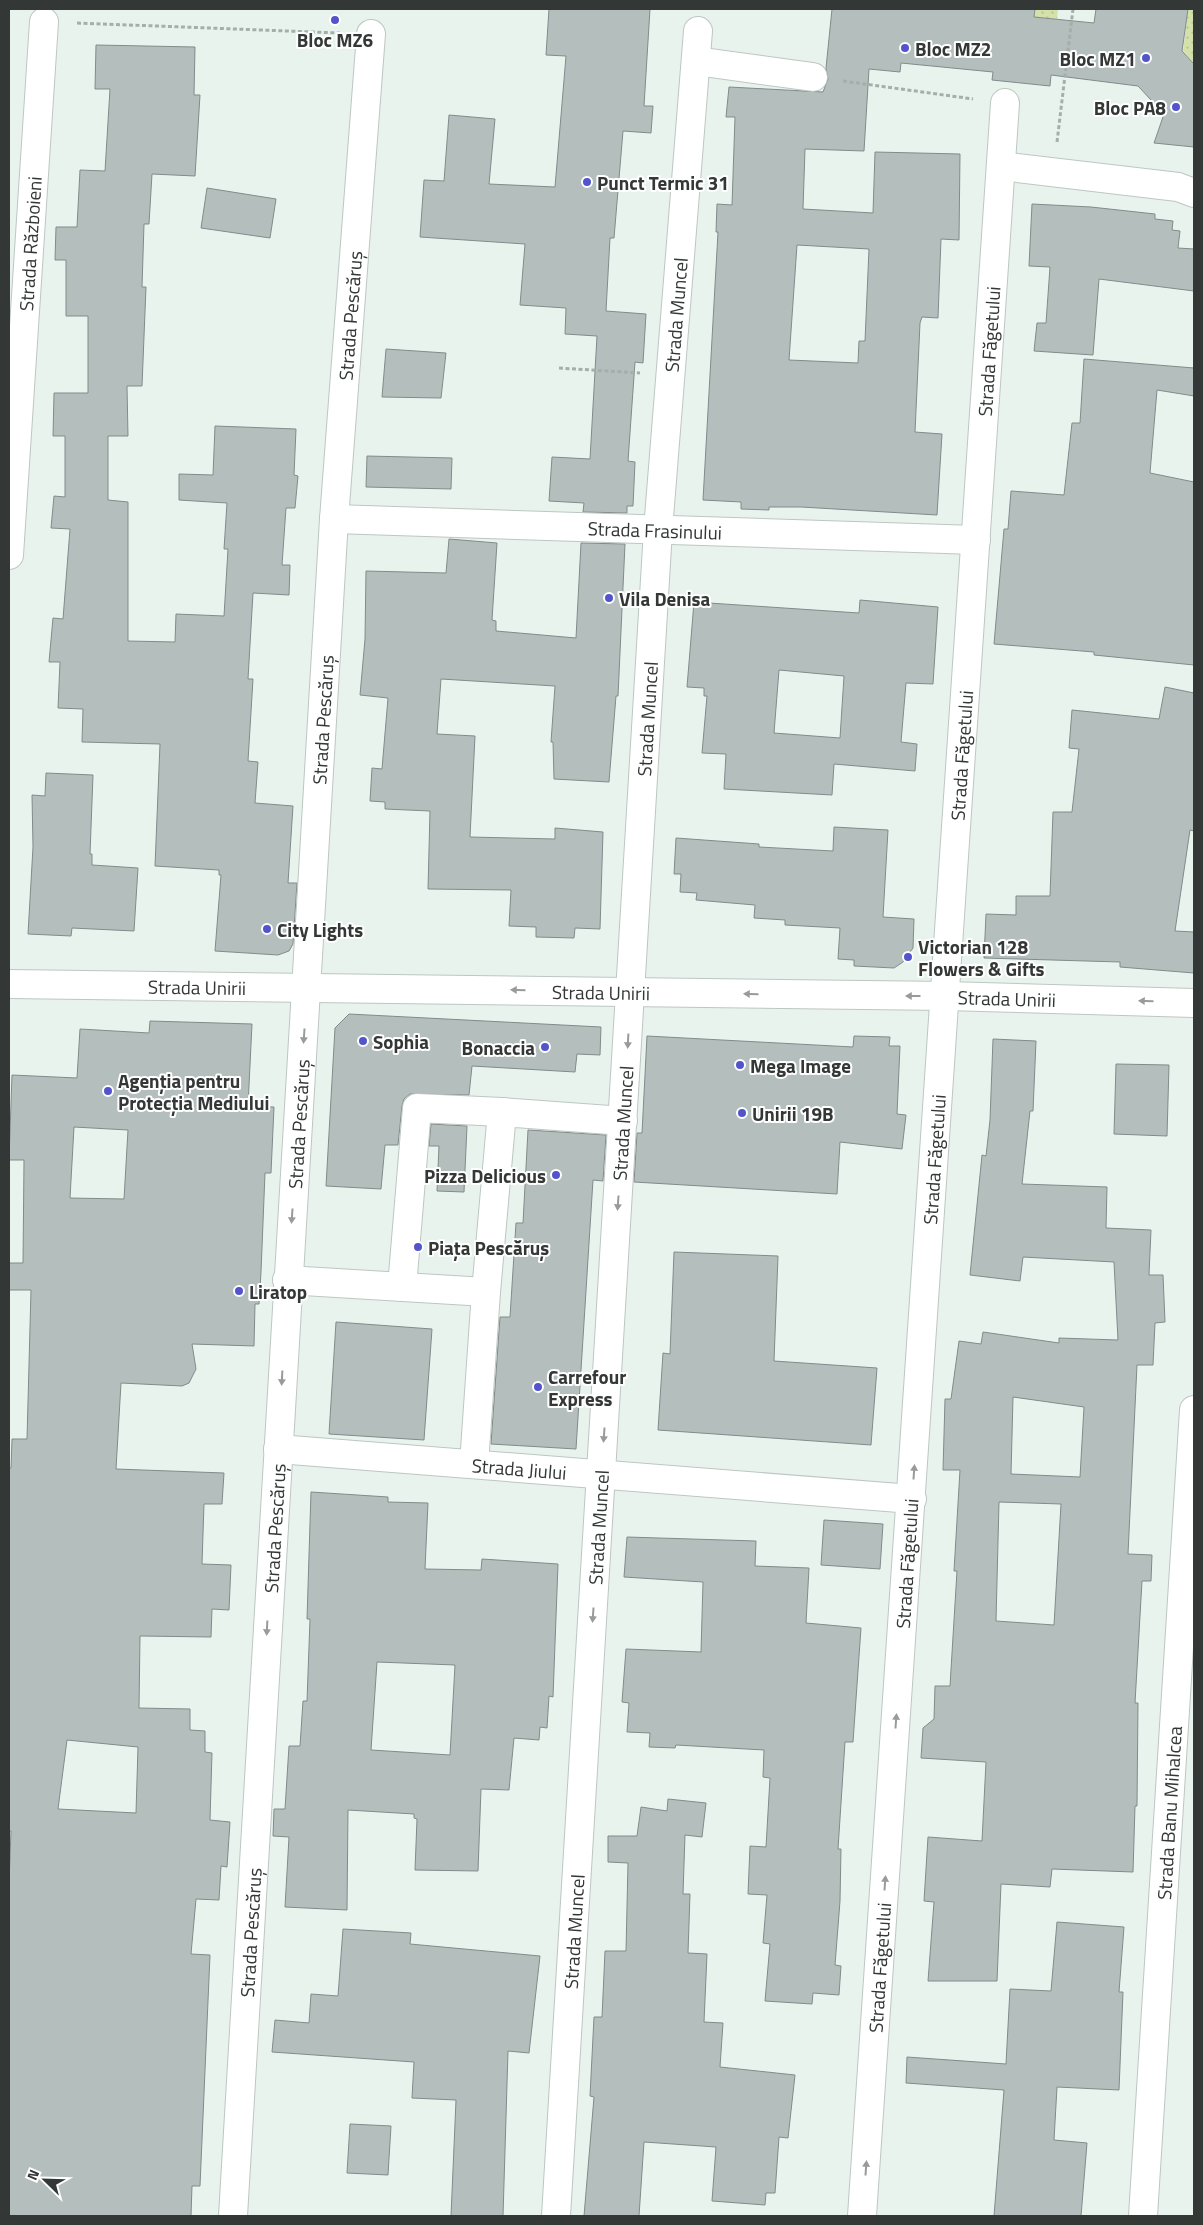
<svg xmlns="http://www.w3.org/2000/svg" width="1203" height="2225" font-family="'Titillium Web',sans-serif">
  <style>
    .garden { fill: url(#garden-dots) }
    .building { fill: #b3bebd; stroke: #818b8a; fill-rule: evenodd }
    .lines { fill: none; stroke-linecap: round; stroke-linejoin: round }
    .minor-casing { stroke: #bdc7c2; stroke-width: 30 }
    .path { stroke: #a6aeaa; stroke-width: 3; stroke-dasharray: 4 2.5; stroke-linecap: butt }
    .minor { stroke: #fff; stroke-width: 28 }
    .oneway { fill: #999b9a }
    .poi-dot { fill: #5354cb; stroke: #fff; stroke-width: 2 }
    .labels { text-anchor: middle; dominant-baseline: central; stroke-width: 4; stroke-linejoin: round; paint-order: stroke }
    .poi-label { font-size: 19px; font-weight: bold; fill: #333735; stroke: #fff; text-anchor: start }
    .street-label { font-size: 19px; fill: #333735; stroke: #fff }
  </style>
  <defs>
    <pattern id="garden-dots" width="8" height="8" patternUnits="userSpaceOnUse" patternTransform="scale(1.25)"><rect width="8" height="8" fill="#d5e1aa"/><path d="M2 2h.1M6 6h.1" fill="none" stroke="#b7c293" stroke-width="1.8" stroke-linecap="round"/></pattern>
  </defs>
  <rect width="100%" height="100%" fill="#e9f3ee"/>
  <g class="garden">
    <path d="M1035,9H1058L1057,19L1034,17Z"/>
    <path d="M1188,9H1194V63L1183,51Z"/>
  </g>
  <g class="building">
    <path d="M549,9H650L644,106H653L651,133L623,131L614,238H610L606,311L646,314L643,363L635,362L628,461L635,462L633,506H627V513L583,512L584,503L549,501L552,457L590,459L597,336L565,334L566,308L520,305L525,244L420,237L424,180L444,181L449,115L495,119L489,184L555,187L566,56L546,55Z"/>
    <path d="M832,9H1035L1034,17L1094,23L1096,9H1188L1182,51L1194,64V147L1154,143L1164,114L1138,86L1051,75L1050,86L992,80L993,72L901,63L900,72L869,69L864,151L805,149L803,209L873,213L875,152L960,154L959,240L941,239L938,318L922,317L920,323L915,432L942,434L937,515L801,507H769V510L741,509V502L703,500L718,232H716L717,204L732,205L735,117H726L729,87L823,92L828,79L826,68ZM797,245L869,249L865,341H859L858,363L789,360Z"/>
    <path d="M96,45L195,47L194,95H200L195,176L152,174L149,224H144L142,287H146L142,386H127L128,436H108V500L128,502V641L175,642L176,614L224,616L228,549H224L227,503L179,500V474L213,475L215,426L296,429L294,475L298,476L295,508H286L282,565H290L289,595L253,593L248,679H253L248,761L258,762L255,803L293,806L288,883H297L293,944L289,951L278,955L215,951L221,875H219V870L155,866L160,744L82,742L83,709L58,708L60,662H49L53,618L63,619L70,529L51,528L54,496L65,497V436H53L54,393H88V316H66V260H55L56,227H77L80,170L105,171L110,89H95Z"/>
    <path d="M207,188L276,199L270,238L201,228Z"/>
    <path d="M1032,204L1091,207L1155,214V219L1173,221L1172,230L1180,231L1178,248L1194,249V291L1099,279L1093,355L1034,351L1037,323H1046L1050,267L1029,266Z"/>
    <path d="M386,349L446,353L441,398L382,397Z"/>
    <path d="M1084,359L1194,368V396L1157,390L1150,473L1194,482V665L1094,655V652L994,644L1004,529H1008L1011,491L1064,495L1072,423H1080Z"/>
    <path d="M367,456L452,458L451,489L366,487Z"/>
    <path d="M449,539L497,543L492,620L496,621V631L576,638L581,543L625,544L618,696H616L609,782L554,779L553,742H551L555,686L441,679L437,734L475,736L470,837L555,839V828L603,832L600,929L575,928L574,938L536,937V927L509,926L511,890L428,889L430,811L385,809V802L370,801L372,768L382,769L388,698L360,695L365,639L366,571L446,573Z"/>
    <path d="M860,600L938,607L933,684L906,683L901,742L917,744L915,771L834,764L832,795L724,789L726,754L702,753L707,696H704V688L687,687L694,602L859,613ZM779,670L844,676L840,738L774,733Z"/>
    <path d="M1165,687L1194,693V831L1190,830L1175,931L1194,932V973L1120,967V962L984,958L986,914L1016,915V896H1050L1053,812H1072L1079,749L1069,748L1072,710L1159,719Z"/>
    <path d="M46,773L93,775L90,854H92V865L138,868L134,931L72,928L71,936L28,934L33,847L32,795L45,796Z"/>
    <path d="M834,827L888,830L883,917L914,919L913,948L903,962L894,968L854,966V960L838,959L840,928L785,925V920L754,918L755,905L696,900L697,893L680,892L681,874H674L676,838L759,844V847L833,851Z"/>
    <path d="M349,1014L601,1027L600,1055L577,1054L575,1072L472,1066L469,1095L410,1094L404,1099L402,1106L398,1145H385L381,1189L326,1186L335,1028Z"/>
    <path d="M150,1021L252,1024L248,1106L274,1107L271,1173H265L261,1272L259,1304H255L254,1346L192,1344L196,1369L189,1383L182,1386L121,1383L116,1469L224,1473L222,1504H204L202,1564L231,1565L229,1610L212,1609L211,1637L140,1636L139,1708L190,1709V1730L205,1731V1752L212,1753L210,1820L230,1822L227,1867L221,1866L219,1900L196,1899L191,1954L210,1955L200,2186H192L191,2216H9V1883L11,1831H9V1468H11L12,1439H27L31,1290H9V1263H23L24,1160H9L12,1075L77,1078L80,1029L149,1033ZM74,1127L128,1130L124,1199L70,1198ZM67,1740L138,1747L136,1813L58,1809Z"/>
    <path d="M647,1036L853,1047L854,1036L890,1037L889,1046H900L897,1114L906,1115L902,1149L840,1142L837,1194L634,1182L637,1133H642Z"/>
    <path d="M993,1039L1036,1041L1033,1111H1030L1022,1184L1107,1187L1106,1228L1151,1230L1149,1275H1163L1165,1322L1155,1323L1153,1365H1137L1128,1554L1152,1555L1151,1581H1142L1135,1703H1138L1137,1806H1135L1133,1872L1052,1869L1050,1887L1001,1884L997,1981H928L934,1902L924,1901L928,1837L982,1841L986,1762L921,1758L923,1728L934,1719L935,1686H950L957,1571H954L960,1470H943L945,1399H951L959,1341L981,1344L983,1332L1059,1343V1338L1118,1340L1114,1262L1023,1257L1020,1281L970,1275L982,1155L986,1156L990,1120ZM1013,1397L1084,1407L1080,1477L1011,1474ZM999,1502L1061,1504L1054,1625L996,1621Z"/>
    <path d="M1116,1064L1169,1065L1167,1136L1114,1134Z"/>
    <path d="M431,1124L467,1126L464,1192L437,1191L439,1146H429Z"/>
    <path d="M528,1130L606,1135L603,1181L593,1180L576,1449L491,1444L500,1317H510L516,1223H523Z"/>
    <path d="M674,1252L778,1256L774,1361L877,1368L871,1445L658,1430L663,1353L670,1354Z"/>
    <path d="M336,1322L432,1329L424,1440L329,1434Z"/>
    <path d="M311,1492L388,1497V1502L428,1503L425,1569L481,1570L482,1559L558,1564L553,1697L549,1696L547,1728L540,1727L539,1740L514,1738L509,1790L481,1789L478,1871L415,1870L417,1819L414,1818V1814L348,1810L347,1910L285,1907L289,1837L273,1836L274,1809H285L289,1746H300L303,1701H307L310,1619H307ZM377,1662L455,1665L450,1755L371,1750Z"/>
    <path d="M824,1520L883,1524L880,1569L821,1565Z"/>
    <path d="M627,1537L756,1541L755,1566L809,1568L806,1623L861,1628L853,1742H845L838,1849H841L840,1901L835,1965L841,1966L839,1995L813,1993L812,2004L765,2001L770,1944L763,1943L767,1895L748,1894L750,1846L766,1847L770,1778L763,1777L764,1750L676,1745L675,1748L649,1747L650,1733L627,1732L629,1703L622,1702L626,1649L701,1652L703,1582L624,1577Z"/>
    <path d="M668,1799L706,1803L702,1837L685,1835L683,1894H690L688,1953L707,1954L704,2022L723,2023L720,2067L795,2075L788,2138L779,2137L775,2193H766L765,2205L712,2201L716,2147L644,2142L639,2216H584L594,2097L590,2096L594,2017H602L605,1951H626L628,1863L608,1862V1836H637L641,1807L667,1811Z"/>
    <path d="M1057,1922L1124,1927L1119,1992H1123L1119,2090L1057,2087L1054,2140L1087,2143L1081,2216H994L1004,2090L906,2083L907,2057L1006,2064L1010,1989L1051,1991Z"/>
    <path d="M343,1929L411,1933L410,1944L540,1956L529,2053L508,2051L503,2216H451L456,2100L412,2098L414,2062L272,2052L275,2020L309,2023L311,1994L338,1996Z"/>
    <path d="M350,2124L391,2126L388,2175L347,2173Z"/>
  </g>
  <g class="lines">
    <defs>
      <g id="minor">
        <path d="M696,61L813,77"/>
        <path d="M1001,166L1178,187L1194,193"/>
        <path id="s1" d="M334,519L976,540"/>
        <path id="s2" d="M9,555L44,22"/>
        <path id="s3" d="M9,984L946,996L1194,1003"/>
        <path d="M287,1280L486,1292L474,1464"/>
        <path d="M402,1287L417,1108L502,1112"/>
        <path d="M486,1292L502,1112L623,1121"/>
        <path id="s4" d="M278,1449L912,1499"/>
        <path id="s5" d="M233,2216L334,519L371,34"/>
        <path id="s6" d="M556,2216L658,530L698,31"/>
        <path id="s7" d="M862,2216L1005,103"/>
        <path id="s8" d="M1143,2216L1194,1410"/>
      </g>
    </defs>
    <use href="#minor" class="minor-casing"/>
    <g class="path">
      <path d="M77,23L340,33"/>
      <path d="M843,81L973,99"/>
      <path d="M1057,142L1073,9"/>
      <path d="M559,368L640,373"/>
    </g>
    <use href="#minor" class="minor"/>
  </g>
  <defs><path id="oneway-solid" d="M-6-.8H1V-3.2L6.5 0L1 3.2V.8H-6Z" transform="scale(1.25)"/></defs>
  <g class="oneway">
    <use href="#oneway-solid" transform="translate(518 990) rotate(-179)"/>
    <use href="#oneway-solid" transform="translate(751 994) rotate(-179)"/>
    <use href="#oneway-solid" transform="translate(913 996) rotate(-180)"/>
    <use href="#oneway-solid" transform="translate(1146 1001) rotate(-178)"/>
    <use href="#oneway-solid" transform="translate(304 1036) rotate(94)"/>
    <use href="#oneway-solid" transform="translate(628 1041) rotate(93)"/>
    <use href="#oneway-solid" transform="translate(618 1203) rotate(94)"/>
    <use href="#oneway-solid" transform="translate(292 1216) rotate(94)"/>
    <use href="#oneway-solid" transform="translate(282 1378) rotate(93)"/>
    <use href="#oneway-solid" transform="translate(604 1435) rotate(94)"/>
    <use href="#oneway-solid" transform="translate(914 1472) rotate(-86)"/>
    <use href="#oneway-solid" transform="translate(593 1615) rotate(94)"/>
    <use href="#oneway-solid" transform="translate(267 1628) rotate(93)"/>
    <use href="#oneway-solid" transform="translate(896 1721) rotate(-86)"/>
    <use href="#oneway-solid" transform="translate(885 1883) rotate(-86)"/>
    <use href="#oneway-solid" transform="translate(866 2168) rotate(-86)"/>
  </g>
  <g class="poi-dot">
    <circle cx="335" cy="20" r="5"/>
    <circle cx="905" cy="48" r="5"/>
    <circle cx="1146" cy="58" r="5"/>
    <circle cx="1176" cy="107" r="5"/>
    <circle cx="587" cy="182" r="5"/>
    <circle cx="609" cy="598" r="5"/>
    <circle cx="267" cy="929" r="5"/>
    <circle cx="908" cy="957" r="5"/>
    <circle cx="363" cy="1041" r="5"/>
    <circle cx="545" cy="1047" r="5"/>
    <circle cx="740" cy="1065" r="5"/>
    <circle cx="108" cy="1091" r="5"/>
    <circle cx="742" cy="1113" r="5"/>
    <circle cx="556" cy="1175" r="5"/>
    <circle cx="418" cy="1247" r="5"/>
    <circle cx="239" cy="1291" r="5"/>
    <circle cx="538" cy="1387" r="5"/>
  </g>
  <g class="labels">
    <g class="poi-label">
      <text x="335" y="39" text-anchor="middle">Bloc MZ6</text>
      <text x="915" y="48">Bloc MZ2</text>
      <text x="1136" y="58" text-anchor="end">Bloc MZ1</text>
      <text x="1166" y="107" text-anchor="end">Bloc PA8</text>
      <text x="597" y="182">Punct Termic 31</text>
      <text x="619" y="598">Vila Denisa</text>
      <text x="277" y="929">City Lights</text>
      <text x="918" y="946">Victorian 128<tspan x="918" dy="22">Flowers &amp; Gifts</tspan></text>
      <text x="373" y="1041">Sophia</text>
      <text x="535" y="1047" text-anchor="end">Bonaccia</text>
      <text x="750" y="1065">Mega Image</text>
      <text x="118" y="1080">Agenția pentru<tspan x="118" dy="22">Protecția Mediului</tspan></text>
      <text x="752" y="1113">Unirii 19B</text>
      <text x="546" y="1175" text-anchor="end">Pizza Delicious</text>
      <text x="428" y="1247">Piața Pescăruș</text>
      <text x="249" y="1291">Liratop</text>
      <text x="548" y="1376">Carrefour<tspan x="548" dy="22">Express</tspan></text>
    </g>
    <g class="street-label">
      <text stroke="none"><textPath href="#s2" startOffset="312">Strada Războieni</textPath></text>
      <text stroke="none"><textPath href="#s6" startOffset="1905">Strada Muncel</textPath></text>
      <text stroke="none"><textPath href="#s5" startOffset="1904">Strada Pescăruș</textPath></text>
      <text stroke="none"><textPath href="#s7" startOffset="1869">Strada Făgetului</textPath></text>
      <text stroke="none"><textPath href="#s1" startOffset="321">Strada Frasinului</textPath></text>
      <text stroke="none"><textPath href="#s6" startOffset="1500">Strada Muncel</textPath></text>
      <text stroke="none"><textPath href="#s5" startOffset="1499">Strada Pescăruș</textPath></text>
      <text stroke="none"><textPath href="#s7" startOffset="1464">Strada Făgetului</textPath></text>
      <text stroke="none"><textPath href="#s3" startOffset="188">Strada Unirii</textPath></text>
      <text stroke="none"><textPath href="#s3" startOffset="592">Strada Unirii</textPath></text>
      <text stroke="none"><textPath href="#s3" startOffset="998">Strada Unirii</textPath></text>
      <text stroke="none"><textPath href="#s6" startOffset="1095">Strada Muncel</textPath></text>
      <text stroke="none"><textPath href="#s5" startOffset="1094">Strada Pescăruș</textPath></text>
      <text stroke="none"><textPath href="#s7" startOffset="1059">Strada Făgetului</textPath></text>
      <text stroke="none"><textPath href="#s4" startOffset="242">Strada Jiului</textPath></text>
      <text stroke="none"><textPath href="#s6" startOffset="690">Strada Muncel</textPath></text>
      <text stroke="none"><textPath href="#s5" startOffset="689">Strada Pescăruș</textPath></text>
      <text stroke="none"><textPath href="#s7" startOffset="654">Strada Făgetului</textPath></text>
      <text stroke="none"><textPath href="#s8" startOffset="404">Strada Banu Mihalcea</textPath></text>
      <text stroke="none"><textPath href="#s6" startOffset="285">Strada Muncel</textPath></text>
      <text stroke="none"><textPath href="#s5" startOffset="284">Strada Pescăruș</textPath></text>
      <text stroke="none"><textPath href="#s7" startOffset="249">Strada Făgetului</textPath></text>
    </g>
  </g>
  <rect width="1203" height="2225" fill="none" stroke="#333735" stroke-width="20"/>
  <g transform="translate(45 2180) rotate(293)" stroke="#ffffff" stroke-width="4" paint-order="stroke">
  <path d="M0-4L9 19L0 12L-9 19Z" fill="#333735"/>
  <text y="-8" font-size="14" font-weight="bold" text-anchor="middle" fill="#333735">N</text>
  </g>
</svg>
